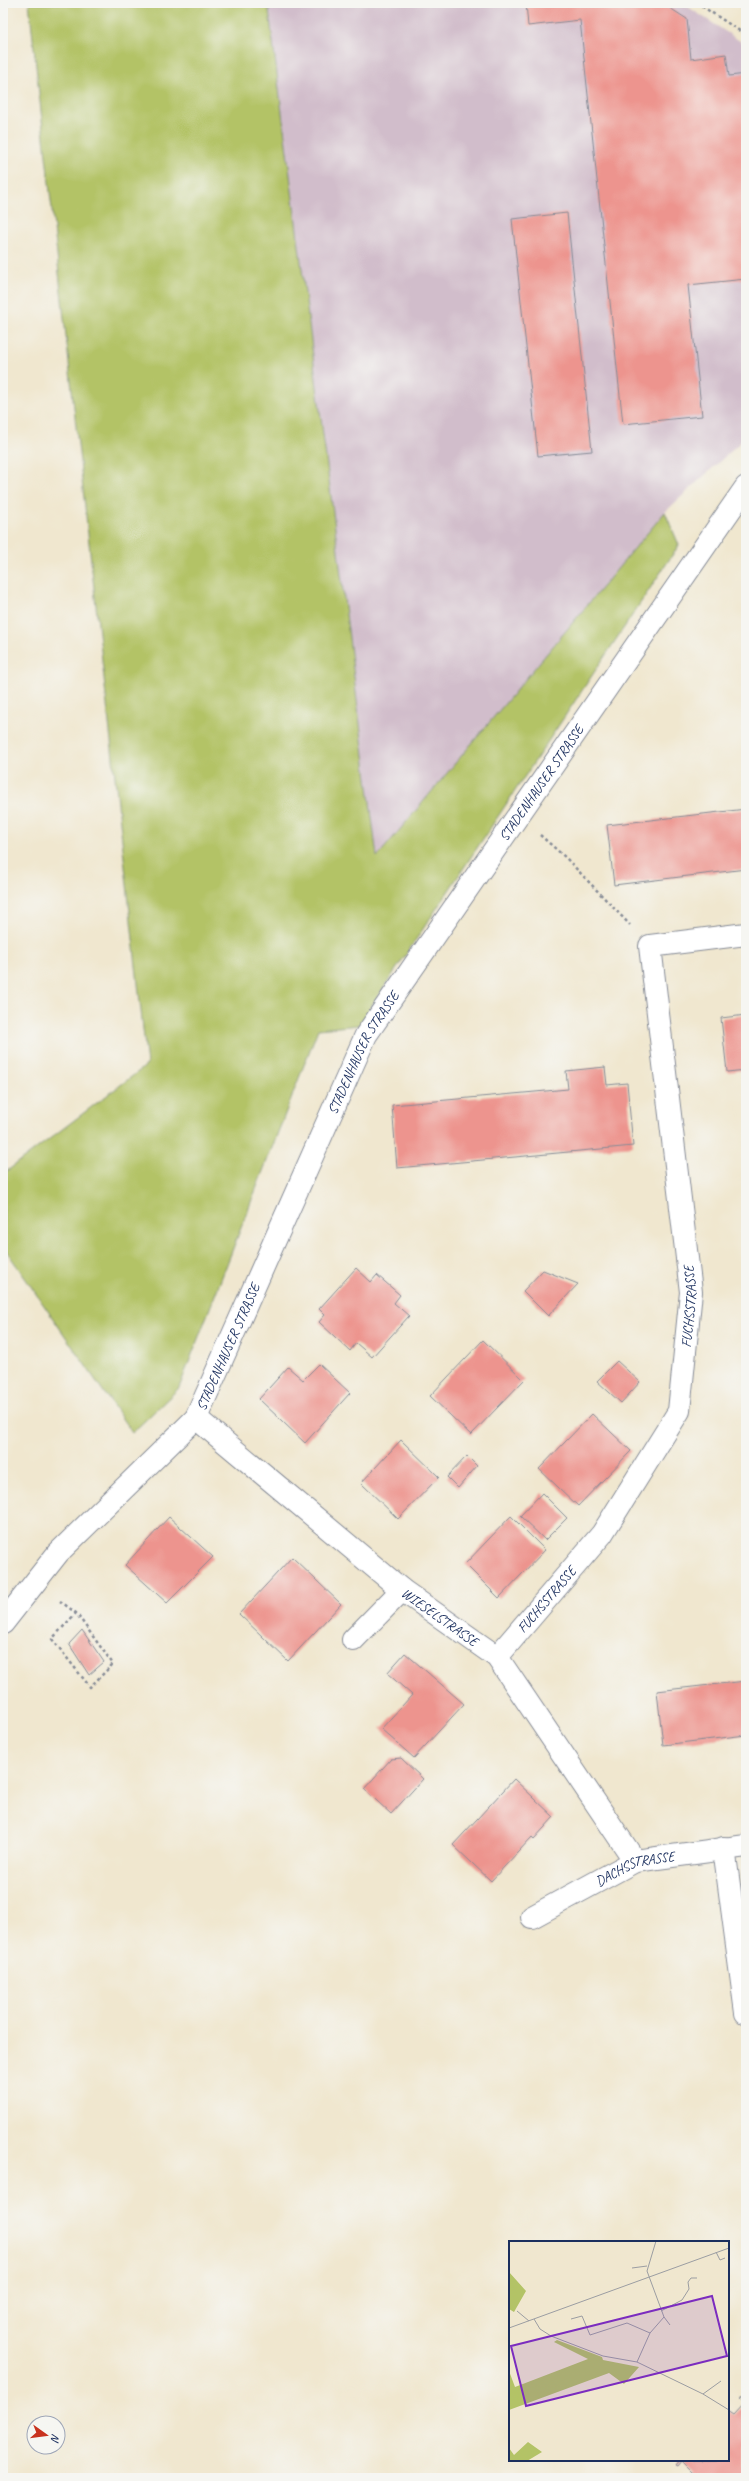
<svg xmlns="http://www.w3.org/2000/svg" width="749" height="2481" font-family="Caveat,sans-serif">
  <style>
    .industrial { fill: #d1bdcb }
    .green { fill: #b3c366; stroke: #677962 }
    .building { fill: #ed948e }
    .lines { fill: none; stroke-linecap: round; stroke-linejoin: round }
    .minor-casing { stroke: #868b96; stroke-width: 24 }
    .path { stroke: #868b96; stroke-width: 2.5; stroke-dasharray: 3 3; stroke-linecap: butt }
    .minor { stroke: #fff; stroke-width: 22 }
    .labels { text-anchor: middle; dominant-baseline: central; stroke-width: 4; stroke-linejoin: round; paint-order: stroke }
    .street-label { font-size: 14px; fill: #1b2f5e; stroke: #f6f6f2 }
    .inset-road { fill: none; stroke: #9b9da2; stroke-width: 1 }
    .view { fill: #7b2cbf; fill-opacity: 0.15; stroke: #7b2cbf; stroke-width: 2 }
    .inset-edge { fill: none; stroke: #1b2f5e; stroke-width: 2 }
  </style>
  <rect width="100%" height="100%" fill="#f6f6f2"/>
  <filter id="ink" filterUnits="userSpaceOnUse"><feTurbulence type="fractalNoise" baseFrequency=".025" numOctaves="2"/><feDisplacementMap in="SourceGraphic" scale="8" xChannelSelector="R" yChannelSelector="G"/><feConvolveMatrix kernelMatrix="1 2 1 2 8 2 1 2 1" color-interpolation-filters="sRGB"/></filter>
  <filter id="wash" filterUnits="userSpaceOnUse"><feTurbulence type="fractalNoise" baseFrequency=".012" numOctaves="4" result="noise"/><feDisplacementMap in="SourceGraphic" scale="16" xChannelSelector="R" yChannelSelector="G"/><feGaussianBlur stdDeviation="0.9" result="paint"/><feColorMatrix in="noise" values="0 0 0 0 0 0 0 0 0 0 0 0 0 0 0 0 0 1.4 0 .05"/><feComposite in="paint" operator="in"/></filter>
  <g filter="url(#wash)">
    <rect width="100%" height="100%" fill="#f0e7cf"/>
    <path class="industrial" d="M268,3H682L746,45V437L665,512L377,858Z"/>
    <path class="green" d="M29,3H268L377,857L665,512L679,545L359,1025L318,1029L179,1388L132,1433L3,1246V1174L147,1065Z"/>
    <g id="blocks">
      <g class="building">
        <path d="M526,3H662L687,19L691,59L726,54L729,76L746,74V279L688,285L702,416L623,424L580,20L528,26Z"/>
        <path d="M567,213L592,451L538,456L512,219Z"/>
        <path d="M746,809V869L614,885L607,825Z"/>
        <path d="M746,1015V1070L727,1072L721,1018Z"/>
        <path d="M605,1067L607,1085L627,1083L633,1146L397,1168L392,1105L568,1089L566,1071Z"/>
        <path d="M356,1268L371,1282L377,1275L400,1295L394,1303L409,1316L372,1357L356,1343L350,1351L319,1322L325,1315L319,1309Z"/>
        <path d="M543,1270L578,1284L548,1316L523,1291Z"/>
        <path d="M483,1340L524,1380L471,1435L430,1396Z"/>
        <path d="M617,1361L640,1382L621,1403L597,1381Z"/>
        <path d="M319,1364L350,1393L305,1443L259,1399L288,1367L303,1380Z"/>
        <path d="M592,1414L631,1451L578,1506L539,1469Z"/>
        <path d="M401,1440L439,1477L398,1519L361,1483Z"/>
        <path d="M467,1456L477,1466L458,1488L447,1477Z"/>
        <path d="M542,1493L567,1518L545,1540L520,1516Z"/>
        <path d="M511,1516L545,1550L499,1598L465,1564Z"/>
        <path d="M169,1517L213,1557L167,1603L125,1565Z"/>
        <path d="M292,1557L341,1604L288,1661L239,1614Z"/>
        <path d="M82,1630L104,1662L89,1675L69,1644Z"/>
        <path d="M405,1653L464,1704L414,1758L381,1729L412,1695L387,1673Z"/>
        <path d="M746,1681V1735L663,1745L657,1691Z"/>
        <path d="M401,1758L423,1779L391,1814L364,1789L391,1759Z"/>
        <path d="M514,1779L554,1817L534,1839L532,1837L491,1881L453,1845Z"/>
        <path d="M746,2394V2478H696L694,2476L689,2478L694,2473L682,2461L678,2466L676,2465L680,2460H728V2410L734,2414L745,2402L740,2397Z"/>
      </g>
    </g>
  </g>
  <g filter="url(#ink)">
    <use href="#blocks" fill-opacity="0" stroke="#868b96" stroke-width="1"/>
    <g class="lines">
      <defs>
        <g id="minor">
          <path id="s1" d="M196,1418L402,1590L497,1657L635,1861"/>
          <path id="s2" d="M3,1623L58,1553L196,1418L366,1035L746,487"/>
          <path d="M353,1640L402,1590"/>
          <path id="s3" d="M497,1657L602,1534L679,1411L691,1292L650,946L746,934"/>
          <path d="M724,1848L746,2013"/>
          <path id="s4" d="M532,1917L635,1861L746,1846"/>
        </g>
      </defs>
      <use href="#minor" class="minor-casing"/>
      <g class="path">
        <path d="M697,3L746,35"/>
        <path d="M540,835L566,858L630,925"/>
        <path d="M60,1601L76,1613L113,1664L90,1687L52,1639L76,1613"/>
      </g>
      <use href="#minor" class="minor"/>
    </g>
  </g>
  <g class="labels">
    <g class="street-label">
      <text stroke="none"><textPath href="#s2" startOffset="1008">STADENHAUSER STRASSE</textPath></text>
      <text stroke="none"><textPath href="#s2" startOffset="684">STADENHAUSER STRASSE</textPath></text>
      <text stroke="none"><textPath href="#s3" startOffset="412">FUCHSSTRASSE</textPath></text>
      <text stroke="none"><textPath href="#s2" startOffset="360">STADENHAUSER STRASSE</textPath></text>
      <text stroke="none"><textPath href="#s3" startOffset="76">FUCHSSTRASSE</textPath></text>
      <text stroke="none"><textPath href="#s1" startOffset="315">WIESELSTRASSE</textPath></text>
      <text stroke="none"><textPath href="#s4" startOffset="115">DACHSSTRASSE</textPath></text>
    </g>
  </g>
  <g transform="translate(509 2241)">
    <rect width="220" height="220" fill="#f0e7cf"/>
    <path d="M0,31L17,50L5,71L0,68ZM48,99L93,116L94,119L130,126L115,143L100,132L0,169V130L6,146L79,118L45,101ZM19,201L33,211L18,220H0V207L5,214Z" fill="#b3c366"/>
    <path class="inset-road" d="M147,0L138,30L155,76L161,84M207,11L211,19L216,17M123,27L138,25M8,70L20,80M152,70L173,59L180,48L179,41L182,37H188M25,78L31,88L42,95L94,115L128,121L194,153L220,169M62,78L73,75L81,94L118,82L141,92M0,87L220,7M128,121L141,92L155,76M194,153L212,140"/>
    <path class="view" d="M203,55L218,115L17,165L2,105Z"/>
    <rect width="220" height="220" class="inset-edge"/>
  </g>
  <rect width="749" height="2481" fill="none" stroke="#f6f6f2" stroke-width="16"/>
  <g transform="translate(46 2435) rotate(104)"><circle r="19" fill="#f6f6f2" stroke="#9ea6b7"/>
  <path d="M0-3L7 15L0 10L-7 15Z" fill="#c8321e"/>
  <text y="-6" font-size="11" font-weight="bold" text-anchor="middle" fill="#1b2f5e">N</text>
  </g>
</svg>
